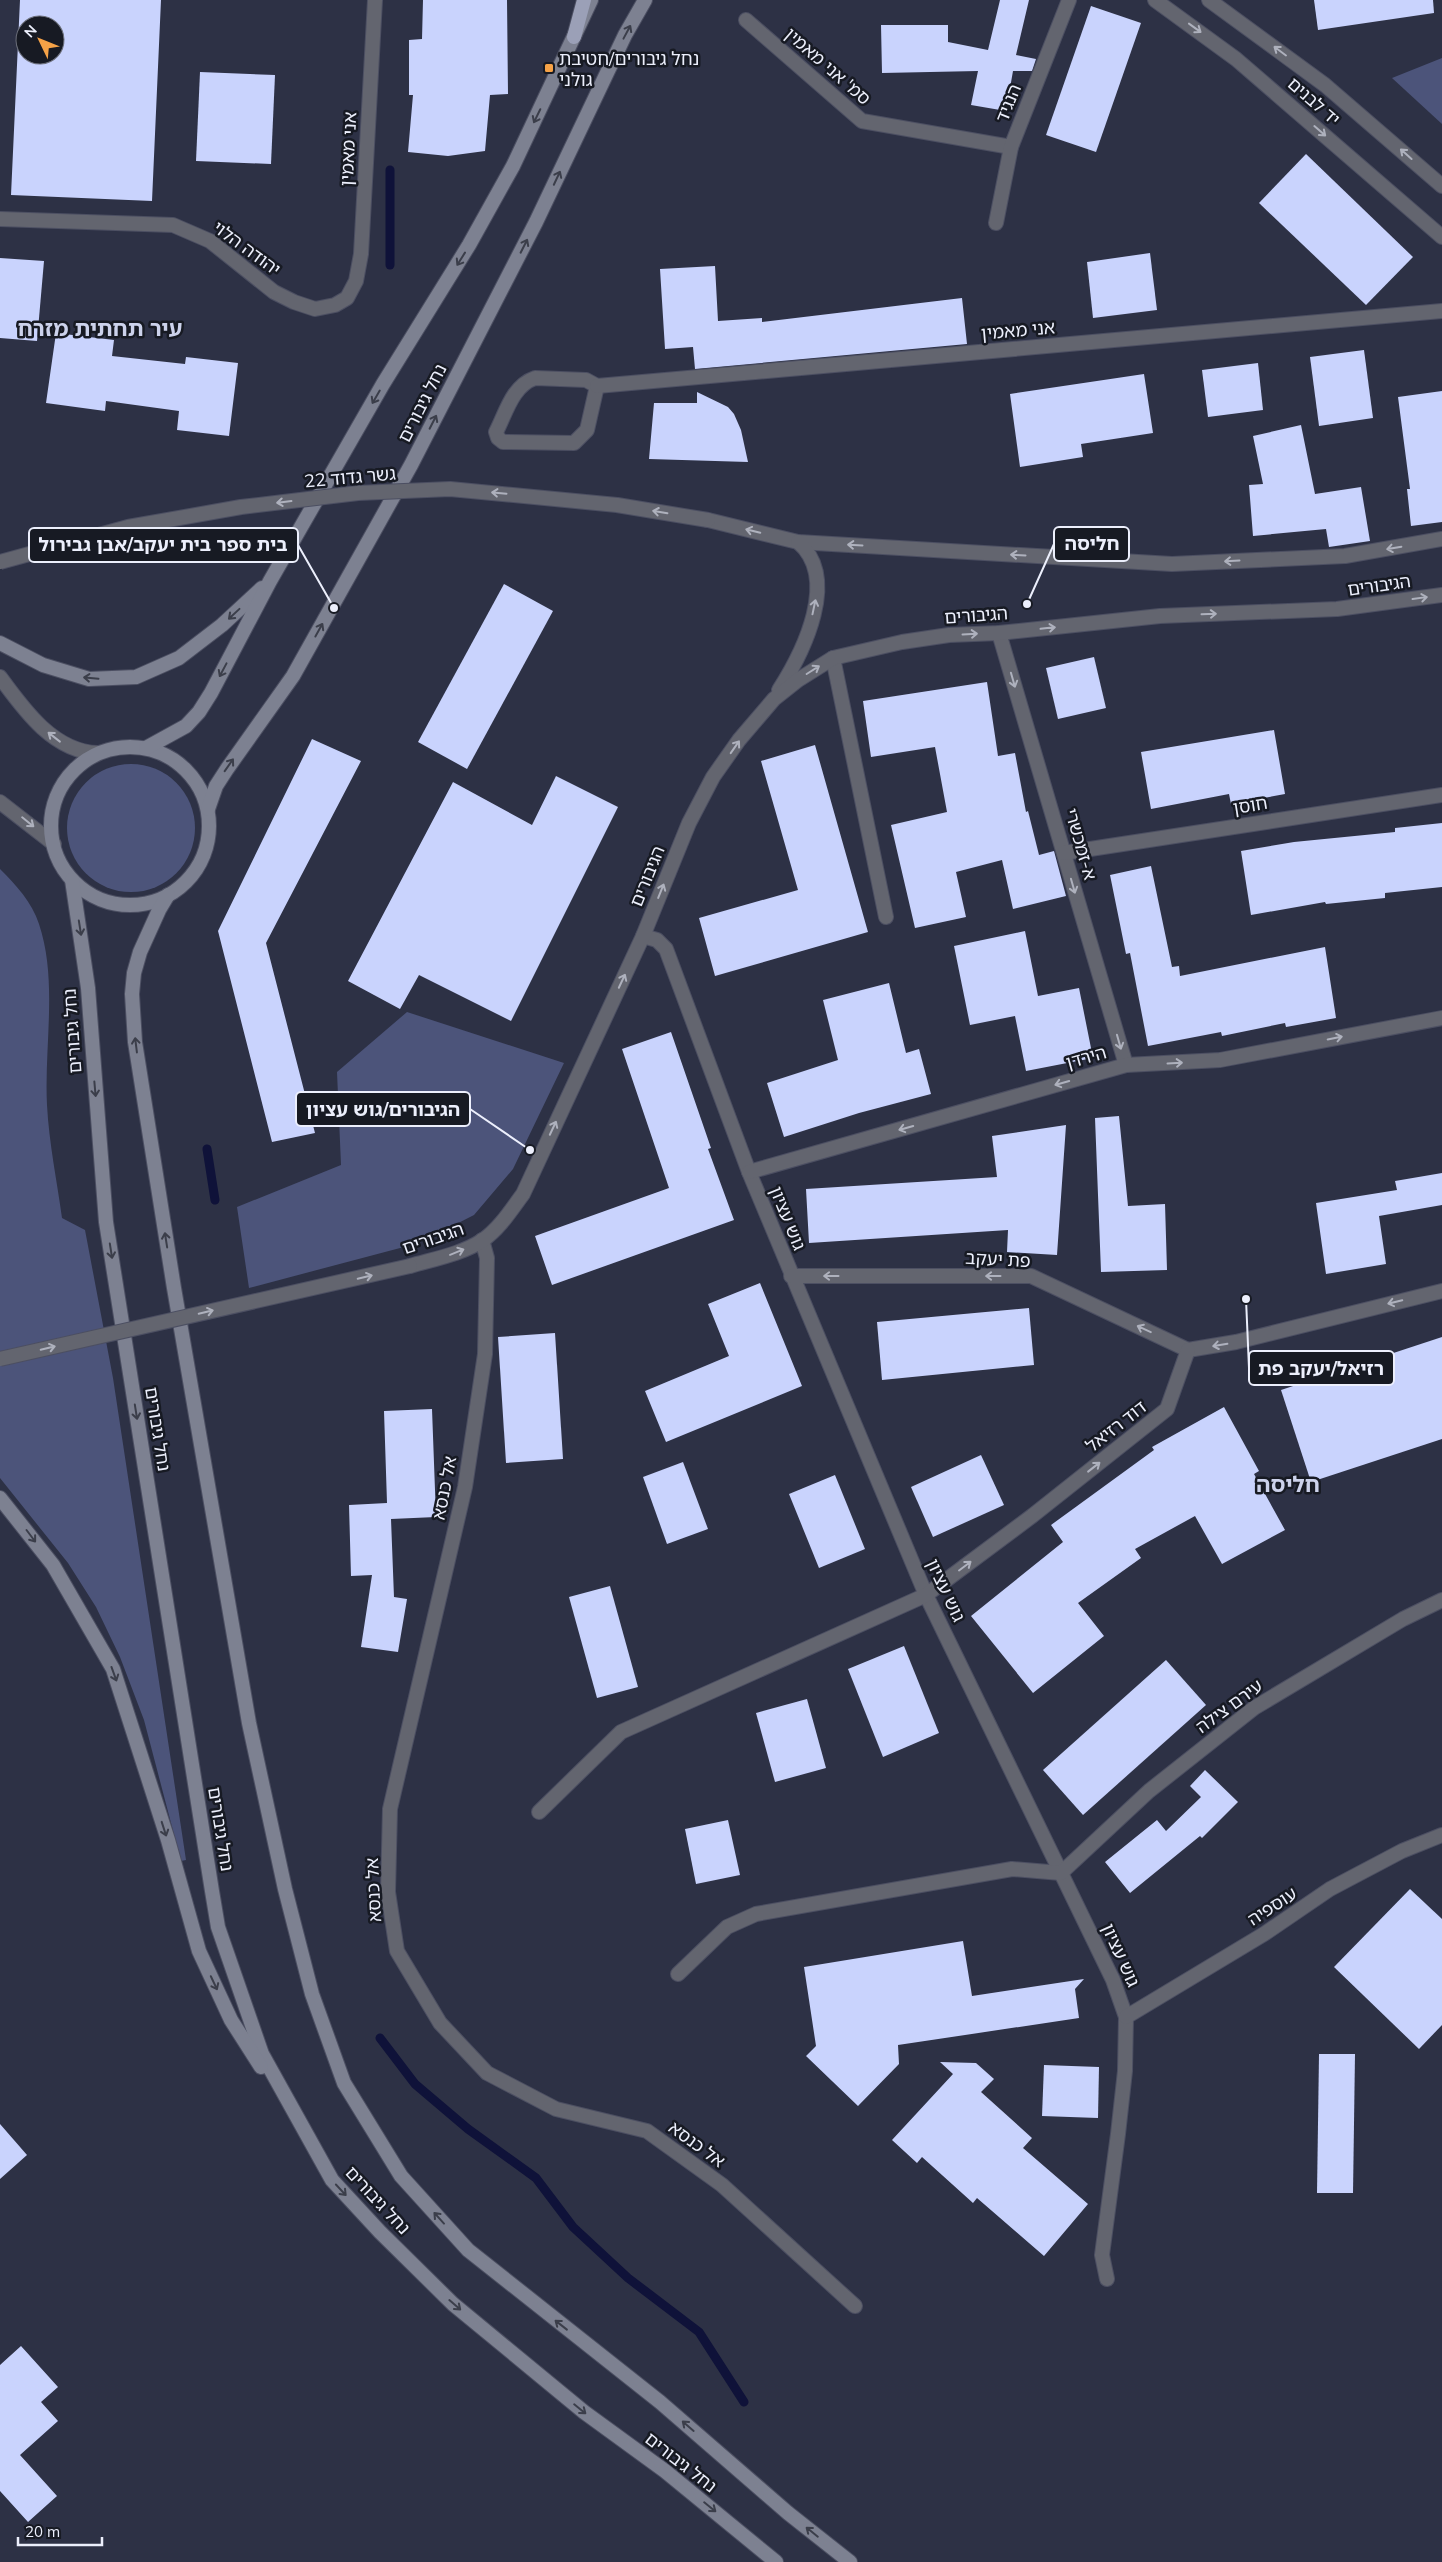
<svg xmlns="http://www.w3.org/2000/svg" width="1442" height="2562" font-family="Mulish,'Noto Sans Hebrew',sans-serif">
  <style>
    .green { fill: #4c547a }
    .lines { fill: none; stroke-linecap: round; stroke-linejoin: round }
    .stream { stroke: #0f1239; stroke-width: 9 }
    .building { fill: #c9d3fd; fill-rule: evenodd }
    .minor-casing { stroke: #4c4f62; stroke-width: 16 }
    .tertiary-casing { stroke: #4c4f62; stroke-width: 16 }
    .secondary-casing { stroke: #4c4f62; stroke-width: 16 }
    .trunk-casing { stroke: #4c4f62; stroke-width: 16 }
    .minor { stroke: #63656f; stroke-width: 14 }
    .tertiary { stroke: #63656f; stroke-width: 14 }
    .secondary { stroke: #7d8191; stroke-width: 14 }
    .trunk { stroke: #9ba0b7; stroke-width: 14 }
    .tertiary-bridge-casing { stroke: #4c4f62; stroke-width: 16; stroke-linecap: butt }
    .tertiary-bridge { stroke: #63656f; stroke-width: 14 }
    .oneway { stroke: #aeb1bd }
    .oneway2 { stroke: #3b3e4a }
    .poi-dot { fill: #f6a247; stroke: #171a23; stroke-width: 2 }
    .labels { text-anchor: middle; dominant-baseline: central; stroke-width: 5; stroke-linejoin: round; paint-order: stroke }
    .poi-label { font-size: 18px; fill: #eceffc; stroke: #171a23; text-anchor: start }
    .street-label { font-size: 18px; fill: #eceffc; stroke: #171a23 }
    .district-label { font-size: 22px; font-weight: bold; fill: #ccd2eb; stroke: #171a23 }
    .leader { fill: none; stroke: #eceffc; stroke-width: 2 }
    .callout-dot { fill: #eceffc; stroke: #171a23; stroke-width: 2 }
    .callout { fill: #171a23; stroke: #eceffc; stroke-width: 2 }
    .callout-label { font-size: 19px; text-anchor: middle; font-weight: bold; fill: #eceffc }
  </style>
  <rect width="100%" height="100%" fill="#2d3145"/>
  <g class="green">
    <path d="M1442,58V124L1392,78Z"/>
    <circle cx="131" cy="828" r="64"/>
    <path d="M0,869C16,885 32,902 39,924C58,981 44,1046 47,1105C49,1143 57,1181 62,1218L85,1230L113,1378L186,1860L181,1861L144,1720L120,1657L96,1607L68,1563L0,1478Z"/>
    <path d="M407,1012L564,1063L513,1169L474,1215L419,1243L249,1288L237,1207L341,1165L337,1072Z"/>
  </g>
  <g class="lines">
    <g class="stream">
      <path d="M390,170V265"/>
      <path d="M207,1149L215,1200"/>
      <path d="M380,2038L415,2084L468,2129L536,2178L573,2227L628,2278L699,2332L744,2402"/>
    </g>
  </g>
  <g class="building">
    <path d="M20,0H161L152,201L11,195ZM25,25H55V55H25Z"/>
    <path d="M423,0H507L508,94L490,95L485,151L448,156L408,152L413,95H409V40L422,39Z"/>
    <path d="M1000,0H1029L1016,55L1036,59L1032,71H1013L1006,111L971,105L978,71L882,73L881,25H948V42L988,50Z"/>
    <path d="M1314,0H1433L1434,13L1318,30Z"/>
    <path d="M1091,6L1141,23L1096,152L1046,135Z"/>
    <path d="M200,72L275,75L271,164L196,161Z"/>
    <path d="M1306,154L1413,257L1366,305L1259,203Z"/>
    <path d="M1150,253L1157,310L1093,318L1087,262Z"/>
    <path d="M0,258L44,261L37,341L0,338Z"/>
    <path d="M715,266L718,321L762,318V322L962,298L967,344L695,369L693,347L665,349L660,269Z"/>
    <path d="M56,333L114,340L112,356L185,364L186,357L238,363L229,436L177,430L179,411L106,401L105,411L46,403Z"/>
    <path d="M1364,350L1373,418L1319,426L1310,357Z"/>
    <path d="M1258,363L1263,410L1208,417L1202,370Z"/>
    <path d="M1144,374L1153,433L1081,444L1083,457L1020,467L1010,394Z"/>
    <path d="M1442,391V522L1411,526L1407,489H1410L1398,397Z"/>
    <path d="M697,392L728,407L734,414L741,430L748,462L649,459L654,403H697Z"/>
    <path d="M1301,425L1315,494L1361,487L1370,541L1329,547L1326,529L1253,536L1249,485L1263,484L1253,436Z"/>
    <path d="M504,584L553,611L467,769L418,742Z"/>
    <path d="M1094,657L1106,708L1058,719L1046,668Z"/>
    <path d="M987,682L998,756L1015,753L1026,812L1028,811L1039,855L1054,851L1066,896L1013,909L1002,860L956,872L966,917L915,928L891,825L947,812L935,747L871,757L863,701Z"/>
    <path d="M1274,730L1285,794L1231,804L1229,794L1151,809L1141,752Z"/>
    <path d="M312,739L361,761L266,943L315,1133L272,1142L218,931Z"/>
    <path d="M815,745L868,932L715,976L699,918L798,890L761,761Z"/>
    <path d="M556,776L618,807L511,1021L419,975L400,1009L348,981L453,782L532,825Z"/>
    <path d="M1442,823V887L1385,893V898L1326,904L1325,902L1251,915L1241,851L1294,842L1395,832V828Z"/>
    <path d="M1151,866L1172,967L1179,966L1180,976L1325,947L1336,1018L1286,1027L1285,1023L1222,1036L1221,1032L1148,1046L1130,953L1126,954L1110,875Z"/>
    <path d="M1025,931L1038,996L1079,988L1093,1058L1026,1071L1015,1016L970,1025L954,946Z"/>
    <path d="M889,983L906,1053L919,1049L931,1094L859,1113L784,1137L767,1083L838,1060L823,1000Z"/>
    <path d="M671,1032L711,1148L708,1149L734,1220L552,1285L535,1236L669,1188L622,1049Z"/>
    <path d="M1119,1116L1128,1206L1165,1204L1167,1270L1101,1272L1095,1118Z"/>
    <path d="M1066,1125L1057,1255L1007,1252L1008,1230L809,1243L806,1189L997,1177L992,1136Z"/>
    <path d="M1442,1173V1205L1379,1216L1386,1264L1326,1274L1316,1203L1397,1190L1395,1181Z"/>
    <path d="M760,1283L802,1386L666,1442L645,1391L729,1356L708,1304Z"/>
    <path d="M1029,1308L1034,1365L882,1380L877,1322Z"/>
    <path d="M555,1333L563,1459L506,1463L498,1337Z"/>
    <path d="M1442,1337V1439L1311,1482L1281,1390Z"/>
    <path d="M1224,1407L1259,1471L1254,1474L1285,1530L1222,1564L1195,1516L1135,1549L1141,1558L1078,1603L1104,1636L1033,1693L971,1616L1063,1542L1051,1525L1154,1450L1152,1447Z"/>
    <path d="M432,1409L436,1517L391,1519L394,1597L407,1599L398,1652L361,1647L372,1575L351,1576L349,1505L387,1503L384,1411Z"/>
    <path d="M981,1455L1004,1505L933,1537L911,1487Z"/>
    <path d="M683,1462L708,1529L667,1544L643,1477Z"/>
    <path d="M835,1475L865,1549L819,1568L789,1494Z"/>
    <path d="M610,1586L638,1687L597,1698L569,1597Z"/>
    <path d="M904,1646L939,1733L883,1757L848,1669Z"/>
    <path d="M1166,1660L1206,1705L1083,1815L1043,1770Z"/>
    <path d="M807,1699L826,1768L775,1782L756,1713Z"/>
    <path d="M1205,1770L1238,1802L1202,1838L1200,1836L1130,1893L1105,1862L1157,1820L1166,1831L1201,1797L1190,1786Z"/>
    <path d="M728,1820L740,1875L696,1884L685,1829Z"/>
    <path d="M1410,1889L1442,1919V2025L1419,2049L1334,1967Z"/>
    <path d="M963,1941L972,1996L1084,1979L1075,1989L1079,2018L898,2045L899,2064L858,2106L806,2056L816,2046L804,1967Z"/>
    <path d="M1319,2054H1355L1353,2193H1317Z"/>
    <path d="M940,2062L976,2063L994,2079L981,2092L1032,2138L1023,2148L1088,2204L1044,2256L977,2198L973,2203L922,2157L917,2163L892,2140L953,2074Z"/>
    <path d="M1044,2065L1099,2067L1098,2118L1042,2116Z"/>
    <path d="M0,2124L27,2155L0,2179Z"/>
    <path d="M21,2346L58,2387L41,2402L58,2421L20,2455L57,2496L28,2522L0,2491V2365Z"/>
  </g>
  <g class="lines">
    <defs>
      <g id="minor">
        <path d="M746,20L862,121L1011,147"/>
        <path d="M0,219L173,225L210,241L274,292L294,302L315,309L335,305L347,298L356,281L361,254L375,0"/>
        <path d="M996,223L1011,147L1069,0"/>
        <path d="M535,378L586,380L597,386L587,430L574,443L503,442L498,438L496,432C506,413 512,386 535,378Z"/>
        <path d="M597,386L1442,311"/>
        <path d="M999,633L1126,1065"/>
        <path d="M833,658L886,917"/>
        <path d="M1064,853L1442,795"/>
        <path d="M643,936L657,940L666,949L749,1172L926,1595L1113,1980L1126,2017L1125,2071L1118,2134L1102,2255L1107,2279"/>
        <path d="M749,1172L1126,1065L1220,1060L1442,1018"/>
        <path d="M482,1240L487,1258L485,1354L465,1487L390,1809L388,1892L397,1951L440,2023L487,2073L556,2109L647,2131L722,2185L855,2306"/>
        <path d="M791,1276H1031L1188,1350"/>
        <path d="M1188,1350L1236,1342L1442,1291"/>
        <path d="M539,1812L621,1732L926,1595L1032,1516L1167,1409L1188,1350"/>
        <path d="M678,1974L727,1927L756,1914L1012,1869L1061,1873L1149,1791L1254,1708L1403,1619L1442,1600"/>
        <path d="M1126,2017L1264,1934L1330,1889L1402,1851L1442,1835"/>
      </g>
      <g id="tertiary">
        <path d="M1155,0L1236,59L1442,237"/>
        <path d="M1209,0L1325,85L1442,186"/>
        <path d="M708,520L798,542L1172,564L1345,556L1442,539"/>
        <path d="M0,677C24,710 54,752 98,753"/>
        <path d="M779,690C804,651 840,578 798,542"/>
        <path d="M0,802L54,844"/>
        <path d="M410,1266C434,1259 462,1254 483,1240C500,1228 511,1210 523,1194L643,936L689,823L713,777L739,740L774,699L798,680L833,658L902,642L949,635L999,633L1160,616L1337,609L1442,595"/>
      </g>
      <g id="secondary">
        <path d="M0,643L43,665L89,679L136,677L179,658L222,625L262,588"/>
        <circle cx="130" cy="826" r="79"/>
        <path d="M146,748L186,726L199,712L211,693L270,581L383,384L469,245L513,166L591,0"/>
        <path d="M208,809L216,786L227,769L293,676L411,465L536,222L625,35L645,0"/>
        <path d="M72,880L88,988L106,1222L212,1891L218,1927L262,2054L332,2180L380,2232L453,2304L584,2412L665,2471L776,2562"/>
        <path d="M168,895L159,910L140,952L134,973L132,994L135,1042L174,1288L249,1723L285,1889L312,1994L344,2083L401,2176L468,2250L660,2402L788,2513L850,2562"/>
        <path d="M0,1498L53,1565L113,1669L168,1840L199,1951L231,2020L261,2067"/>
      </g>
      <path id="trunk" d="M574,37L584,0"/>
    </defs>
    <use href="#minor" class="minor-casing"/>
    <use href="#tertiary" class="tertiary-casing"/>
    <use href="#secondary" class="secondary-casing"/>
    <use href="#trunk" class="trunk-casing"/>
    <use href="#minor" class="minor"/>
    <use href="#tertiary" class="tertiary"/>
    <use href="#secondary" class="secondary"/>
    <use href="#trunk" class="trunk"/>
    <defs>
      <g id="tertiary-bridge">
        <path d="M0,562L128,527L241,507L358,493L450,489L617,505L708,520"/>
        <path d="M0,1359L410,1266"/>
      </g>
    </defs>
    <use href="#tertiary-bridge" class="tertiary-bridge-casing"/>
    <use href="#tertiary-bridge" class="tertiary-bridge"/>
  </g>
  <defs><path id="oneway-shaft" d="M-6 0H5M1.5-3L5.5 0L1.5 3" fill="none" stroke-width="1.6" stroke-linecap="round" stroke-linejoin="round" transform="scale(1.25)"/></defs>
  <g class="oneway">
    <use href="#oneway-shaft" transform="translate(1195 28) rotate(36)"/>
    <use href="#oneway-shaft" transform="translate(1280 51) rotate(-143)"/>
    <use href="#oneway-shaft" transform="translate(1320 131) rotate(41)"/>
    <use href="#oneway-shaft" transform="translate(1406 154) rotate(-138)"/>
    <use href="#oneway-shaft" transform="translate(499 493) rotate(-175)"/>
    <use href="#oneway-shaft" transform="translate(284 502) rotate(173)"/>
    <use href="#oneway-shaft" transform="translate(660 512) rotate(-171)"/>
    <use href="#oneway-shaft" transform="translate(753 531) rotate(-166)"/>
    <use href="#oneway-shaft" transform="translate(855 545) rotate(-177)"/>
    <use href="#oneway-shaft" transform="translate(1394 548) rotate(170)"/>
    <use href="#oneway-shaft" transform="translate(1018 555) rotate(-177)"/>
    <use href="#oneway-shaft" transform="translate(1232 561) rotate(177)"/>
    <use href="#oneway-shaft" transform="translate(1420 598) rotate(-8)"/>
    <use href="#oneway-shaft" transform="translate(814 607) rotate(-78)"/>
    <use href="#oneway-shaft" transform="translate(1209 614) rotate(-2)"/>
    <use href="#oneway-shaft" transform="translate(1048 628) rotate(-6)"/>
    <use href="#oneway-shaft" transform="translate(970 634) rotate(-3)"/>
    <use href="#oneway-shaft" transform="translate(813 670) rotate(-32)"/>
    <use href="#oneway-shaft" transform="translate(1013 680) rotate(74)"/>
    <use href="#oneway-shaft" transform="translate(54 737) rotate(-142)"/>
    <use href="#oneway-shaft" transform="translate(735 747) rotate(-55)"/>
    <use href="#oneway-shaft" transform="translate(28 822) rotate(39)"/>
    <use href="#oneway-shaft" transform="translate(1073 886) rotate(74)"/>
    <use href="#oneway-shaft" transform="translate(661 891) rotate(-68)"/>
    <use href="#oneway-shaft" transform="translate(622 981) rotate(-65)"/>
    <use href="#oneway-shaft" transform="translate(1335 1038) rotate(-11)"/>
    <use href="#oneway-shaft" transform="translate(1119 1042) rotate(74)"/>
    <use href="#oneway-shaft" transform="translate(1175 1063) rotate(-3)"/>
    <use href="#oneway-shaft" transform="translate(1062 1083) rotate(164)"/>
    <use href="#oneway-shaft" transform="translate(553 1128) rotate(-65)"/>
    <use href="#oneway-shaft" transform="translate(906 1128) rotate(164)"/>
    <use href="#oneway-shaft" transform="translate(457 1252) rotate(-22)"/>
    <use href="#oneway-shaft" transform="translate(831 1276) rotate(180)"/>
    <use href="#oneway-shaft" transform="translate(993 1276) rotate(180)"/>
    <use href="#oneway-shaft" transform="translate(365 1277) rotate(-13)"/>
    <use href="#oneway-shaft" transform="translate(1395 1302) rotate(166)"/>
    <use href="#oneway-shaft" transform="translate(206 1312) rotate(-13)"/>
    <use href="#oneway-shaft" transform="translate(1144 1329) rotate(-155)"/>
    <use href="#oneway-shaft" transform="translate(1220 1345) rotate(171)"/>
    <use href="#oneway-shaft" transform="translate(48 1348) rotate(-13)"/>
    <use href="#oneway-shaft" transform="translate(1094 1467) rotate(-38)"/>
    <use href="#oneway-shaft" transform="translate(965 1566) rotate(-37)"/>
  </g>
  <g class="oneway2">
    <use href="#oneway-shaft" transform="translate(627 32) rotate(-62)"/>
    <use href="#oneway-shaft" transform="translate(537 116) rotate(116)"/>
    <use href="#oneway-shaft" transform="translate(557 178) rotate(-65)"/>
    <use href="#oneway-shaft" transform="translate(524 246) rotate(-63)"/>
    <use href="#oneway-shaft" transform="translate(461 259) rotate(122)"/>
    <use href="#oneway-shaft" transform="translate(376 397) rotate(120)"/>
    <use href="#oneway-shaft" transform="translate(433 422) rotate(-63)"/>
    <use href="#oneway-shaft" transform="translate(234 614) rotate(137)"/>
    <use href="#oneway-shaft" transform="translate(319 630) rotate(-61)"/>
    <use href="#oneway-shaft" transform="translate(223 670) rotate(118)"/>
    <use href="#oneway-shaft" transform="translate(91 678) rotate(-175)"/>
    <use href="#oneway-shaft" transform="translate(229 765) rotate(-55)"/>
    <use href="#oneway-shaft" transform="translate(80 928) rotate(81)"/>
    <use href="#oneway-shaft" transform="translate(136 1045) rotate(-97)"/>
    <use href="#oneway-shaft" transform="translate(95 1089) rotate(85)"/>
    <use href="#oneway-shaft" transform="translate(166 1240) rotate(-99)"/>
    <use href="#oneway-shaft" transform="translate(111 1251) rotate(81)"/>
    <use href="#oneway-shaft" transform="translate(136 1412) rotate(81)"/>
    <use href="#oneway-shaft" transform="translate(31 1536) rotate(53)"/>
    <use href="#oneway-shaft" transform="translate(114 1674) rotate(70)"/>
    <use href="#oneway-shaft" transform="translate(164 1829) rotate(72)"/>
    <use href="#oneway-shaft" transform="translate(214 1983) rotate(65)"/>
    <use href="#oneway-shaft" transform="translate(341 2190) rotate(47)"/>
    <use href="#oneway-shaft" transform="translate(439 2218) rotate(-132)"/>
    <use href="#oneway-shaft" transform="translate(455 2305) rotate(41)"/>
    <use href="#oneway-shaft" transform="translate(561 2325) rotate(-142)"/>
    <use href="#oneway-shaft" transform="translate(580 2409) rotate(39)"/>
    <use href="#oneway-shaft" transform="translate(688 2426) rotate(-139)"/>
    <use href="#oneway-shaft" transform="translate(710 2507) rotate(39)"/>
    <use href="#oneway-shaft" transform="translate(812 2532) rotate(-141)"/>
  </g>
  <rect class="poi-dot" x="544" y="63" width="10" height="10" rx="2.5"/>
  <g class="labels">
    <g class="poi-label">
      <text x="559" y="58">נחל גיבורים/חטיבת<tspan x="559" dy="21">גולני</tspan></text>
    </g>
    <g class="street-label">
      <text transform="translate(828 66) rotate(41)">סמ' אני מאמין</text>
      <text transform="translate(1314 101) rotate(41)">יד לבנים</text>
      <text transform="translate(1008 103) rotate(-68)">הנגיד</text>
      <text transform="translate(348 149) rotate(-87)">אני מאמין</text>
      <text transform="translate(247 248) rotate(36)">יהודה הלוי</text>
      <text transform="translate(1018 330) rotate(-5)">אני מאמין</text>
      <text transform="translate(422 403) rotate(-63)">נחל גיבורים</text>
      <text transform="translate(350 477) rotate(-5)">גשר גדוד 22</text>
      <text transform="translate(1379 585) rotate(-8)">הגיבורים</text>
      <text transform="translate(976 615) rotate(-4)">הגיבורים</text>
      <text transform="translate(1250 805) rotate(-9)">חוסן</text>
      <text transform="translate(1081 844) rotate(74)">א-זמכשרי</text>
      <text transform="translate(647 876) rotate(-68)">הגיבורים</text>
      <text transform="translate(72 1031) rotate(-94)">נחל גיבורים</text>
      <text transform="translate(1086 1057) rotate(-16)">הירדן</text>
      <text transform="translate(788 1218) rotate(68)">גוש עציון</text>
      <text transform="translate(433 1238) rotate(-19)">הגיבורים</text>
      <text transform="translate(998 1259) rotate(3)">פת יעקב</text>
      <text transform="translate(1116 1426) rotate(-38)">דוד רזיאל</text>
      <text transform="translate(158 1429) rotate(81)">נחל גיבורים</text>
      <text transform="translate(444 1488) rotate(-79)">אל כנסא</text>
      <text transform="translate(946 1590) rotate(65)">גוש עציון</text>
      <text transform="translate(1229 1706) rotate(-36)">עירם צילה</text>
      <text transform="translate(221 1829) rotate(81)">נחל גיבורים</text>
      <text transform="translate(373 1890) rotate(-93)">אל כנסא</text>
      <text transform="translate(1272 1906) rotate(-33)">עוספיה</text>
      <text transform="translate(1121 1955) rotate(66)">גוש עציון</text>
      <text transform="translate(697 2144) rotate(36)">אל כנסא</text>
      <text transform="translate(378 2200) rotate(47)">נחל גיבורים</text>
      <text transform="translate(681 2462) rotate(38)">נחל גיבורים</text>
    </g>
    <g class="district-label">
      <text x="100" y="328">עיר תחתית מזרח</text>
      <text x="1288" y="1484">חליסה</text>
    </g>
  </g>
  <path class="leader" d="M1027 604L1054 544M334 608L298 545M530 1150L470 1109M1246 1299L1249 1368"/>
  <g class="callout-dot">
    <circle cx="1027" cy="604" r="5"/>
    <circle cx="334" cy="608" r="5"/>
    <circle cx="530" cy="1150" r="5"/>
    <circle cx="1246" cy="1299" r="5"/>
  </g>
  <g class="callout">
    <rect x="1054" y="527" width="75" height="34" rx="5"/>
    <rect x="29" y="528" width="269" height="34" rx="5"/>
    <rect x="296" y="1092" width="174" height="34" rx="5"/>
    <rect x="1249" y="1351" width="145" height="34" rx="5"/>
  </g>
  <g class="callout-label">
    <text x="1092" y="550">חליסה</text>
    <text x="163" y="551">בית ספר בית יעקב/אבן גבירול</text>
    <text x="383" y="1116">הגיבורים/גוש עציון</text>
    <text x="1321" y="1375">רזיאל/יעקב פת</text>
  </g>
  <g transform="translate(40 40) rotate(313)"><circle r="24" fill="#171a23" stroke="#6c6f7a"/>
  <path d="M0-4L9 19L0 12L-9 19Z" fill="#f6a247"/>
  <text y="-8" font-size="14" font-weight="bold" text-anchor="middle" fill="#eceffc">N</text>
  </g>
  <path d="M18 2537v8h84v-8" fill="none" stroke="#eceffc" stroke-width="2.5"/>
  <text x="25" y="2537" font-size="15" fill="#eceffc" stroke="#171a23" stroke-width="4" paint-order="stroke">20 m</text>
</svg>
